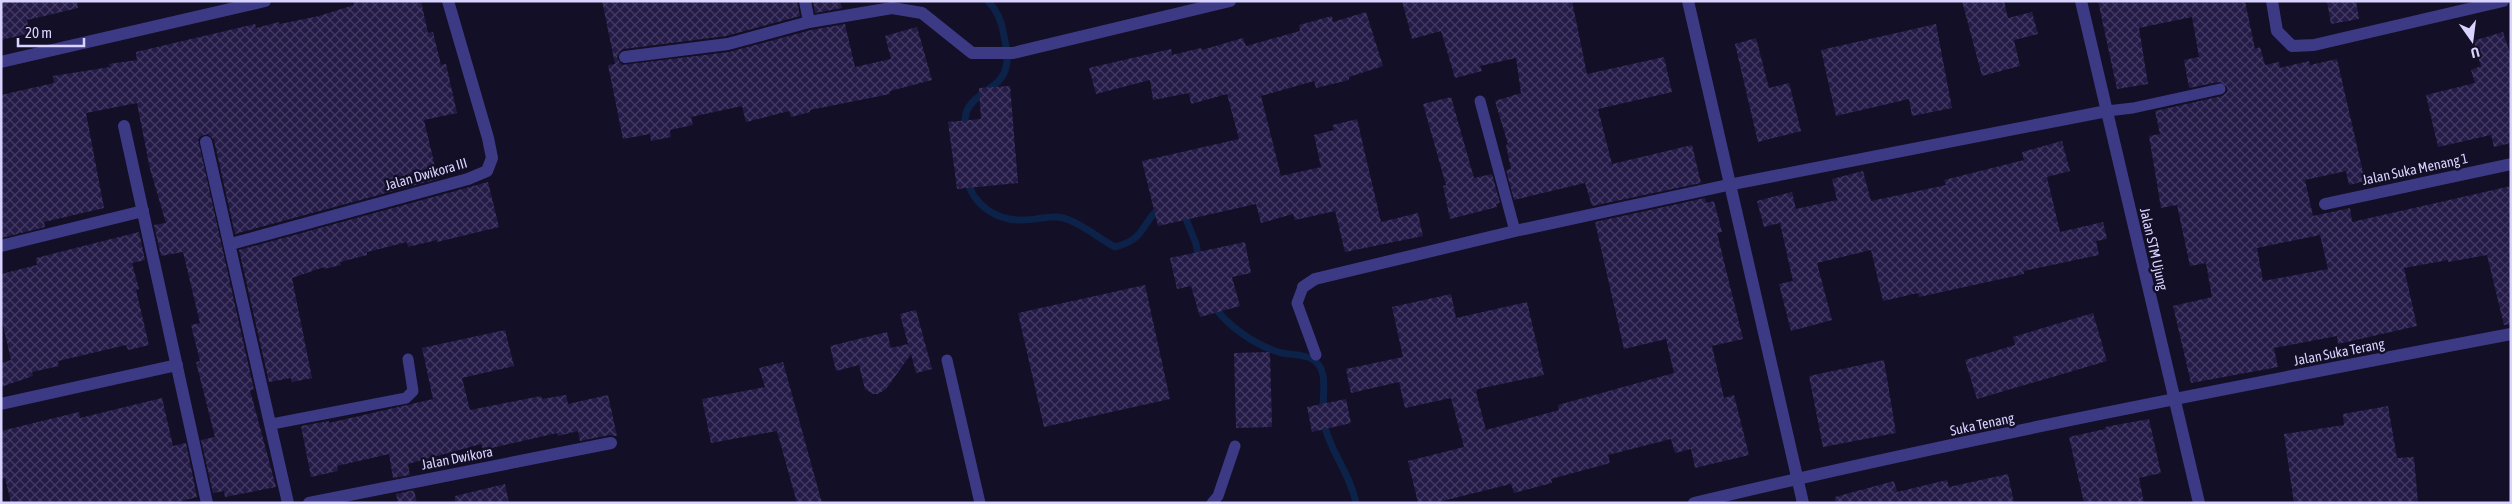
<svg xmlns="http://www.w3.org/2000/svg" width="2512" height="504" font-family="'Asap Condensed',sans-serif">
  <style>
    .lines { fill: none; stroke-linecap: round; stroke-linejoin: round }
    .stream { stroke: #0c2248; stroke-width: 7 }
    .building { fill: url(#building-cross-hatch); fill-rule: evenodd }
    .service { stroke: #3d3a85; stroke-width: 11 }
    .minor { stroke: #3d3a85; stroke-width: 12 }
    .labels { text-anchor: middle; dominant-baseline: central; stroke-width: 5; stroke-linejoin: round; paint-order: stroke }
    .street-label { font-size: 14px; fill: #d9d4ff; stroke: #130f26 }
  </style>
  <defs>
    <pattern id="building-cross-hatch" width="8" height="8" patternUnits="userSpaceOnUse" patternTransform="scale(1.25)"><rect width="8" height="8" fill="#241b47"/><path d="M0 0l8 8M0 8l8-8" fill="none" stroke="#433b63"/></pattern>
  </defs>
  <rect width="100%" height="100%" fill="#130f26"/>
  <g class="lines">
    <g class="stream">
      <path d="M964,129C965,124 965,118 966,113C973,92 1002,89 1006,67C1009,57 1006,46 1004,36C1002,22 998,11 988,1"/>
      <path d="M967,179C973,205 996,221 1023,220C1035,220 1047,216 1058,217C1076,219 1098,238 1115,247C1147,239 1140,223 1162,206"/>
      <path d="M1183,211L1196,244L1199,260"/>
      <path d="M1214,306C1227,326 1258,347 1282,353C1291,355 1304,354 1312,359C1331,369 1321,400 1323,417C1327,448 1350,472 1356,503"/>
    </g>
  </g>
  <g class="building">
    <path d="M1,1H77L78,8L27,20L30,33L1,40Z"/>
    <path d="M353,1H421L428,33L433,32L441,65L446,64L457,113L424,120L438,179L235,234L214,140L208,134L201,136L198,139L254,390H250L276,487L225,497L224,491L213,493L201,440L215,437L196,362L200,361L191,325L200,323L183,252L161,256L154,225L166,223L150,169L137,103L86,113L104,208L44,222L45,227L1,238V95L54,83L53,76L110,67L109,64L137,60L136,52L255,24L256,28L279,22L280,24L319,16L354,5Z"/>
    <path d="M602,1H797L800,16L726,36L624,49L620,51L617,58L622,65L729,52L811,30L845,24L855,67L891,59L885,36L917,27L932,80L890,91V94L810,110V112L791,117L789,111L746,122L742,106L691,117L693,125L670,130L671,137L651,141L650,134L623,139L608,65L615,64Z"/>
    <path d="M813,1H840L842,8L815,13Z"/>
    <path d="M1402,1H1572L1587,74L1664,57L1672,92L1598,109L1612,164L1692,145L1701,183L1592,206L1585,183L1514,200L1506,170L1511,169L1506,145L1508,144L1495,101L1521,93L1516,58L1480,66L1482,71L1455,78L1441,31L1412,39Z"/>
    <path d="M1962,1H2004L2008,18L2032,12L2038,34L2014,40L2020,66L1982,76Z"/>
    <path d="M2098,1H2245L2255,49L2260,47L2265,65L2279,62L2280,68L2309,61L2310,65L2337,59L2365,181L2349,185L2346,171L2305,180L2313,216L2350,208L2352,222L2511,186V324L2504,325L2487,255L2448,262V260L2404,268L2417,326L2338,344L2337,336L2274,348L2278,367L2191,383L2173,306L2212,297L2206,263L2190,266L2177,205L2161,208L2149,136L2160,134L2155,111L2222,96L2227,92V87L2219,82L2189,88L2184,60L2199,57L2192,17L2139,28L2148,84L2117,89ZM2320,235L2328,269L2263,281L2257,248Z"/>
    <path d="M2327,1H2356L2359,19L2331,24Z"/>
    <path d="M1366,12L1383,66L1349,77V80L1316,88L1314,81L1261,96L1281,176L1321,167L1314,135L1334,130L1333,125L1357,119L1381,222L1418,213L1423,236L1345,252L1335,211L1295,220L1293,214L1261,223L1256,204L1158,226L1142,161L1239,139L1227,94L1191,104L1189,93L1153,100L1150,80L1096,94L1089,68L1171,49L1172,55L1201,48L1202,50L1243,38L1246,46L1300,31L1299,25L1332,16L1333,22Z"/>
    <path d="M1936,24L1952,108L1912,116L1909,99L1836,116L1821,50Z"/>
    <path d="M2503,32L2511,56V143L2494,147L2491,135L2438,147L2426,95L2475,83L2471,70L2481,66L2473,41Z"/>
    <path d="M1756,38L1769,88L1789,83L1801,131L1758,142L1735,44Z"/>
    <path d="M1010,86L1018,183L957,189L948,122L981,119L979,88Z"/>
    <path d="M1451,97L1474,178L1492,174L1500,203L1496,204L1497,207L1450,219L1443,186L1446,185L1423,104Z"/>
    <path d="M2062,141L2070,171L2047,177L2060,232L2103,222L2107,239L2096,241L2099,255L2024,271V274L1919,297L1918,293L1883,301L1871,250L1817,263L1832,320L1791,331L1779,284L1793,281L1780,223L1764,227L1757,201L1792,192L1796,209L1837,200L1832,179L1863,171L1871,201L1946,185L1944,180L2024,160L2022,152Z"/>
    <path d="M488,182L499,227L437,242V240L408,247L407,242L367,252V255L340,262L341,265L324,269V267L292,278L312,378L292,382L291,378L269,382L239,250Z"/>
    <path d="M1705,198L1706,203L1714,201L1722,232L1717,233L1743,339L1712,346L1724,398L1734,395L1749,455L1695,468L1691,449L1675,453L1671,439L1608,455L1610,463L1551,479L1552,483L1514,493L1511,484L1434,503H1418L1408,461L1464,447L1451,398L1405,408L1399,382L1351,393L1346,369L1403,357L1392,307L1451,294L1456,318L1527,302L1544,375L1478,389L1476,392L1486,430L1559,410L1558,405L1674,373L1666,339L1624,349L1595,222Z"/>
    <path d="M139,232L145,260L132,263L139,289L136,290L149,345L128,350L126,345L58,361L59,366L32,372L33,376L1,387V363L11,360L1,316V274L37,265L36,258Z"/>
    <path d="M1245,242L1251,273L1232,277L1240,306L1200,317L1191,286L1177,289L1170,258Z"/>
    <path d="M1145,285L1170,399L1044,427L1018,313Z"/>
    <path d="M916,310L932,369L916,373L911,354L886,389L878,394H873L865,389L859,365L836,371L830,346L887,332L891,348L908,344L900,314Z"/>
    <path d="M2093,313L2107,361L1977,399L1965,360L2015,345L2013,337Z"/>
    <path d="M505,330L514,366L462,378L470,410L541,396L542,399L566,395L568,404L608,395L617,436L609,435L580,441L578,431L558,436L557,433L483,450L481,444L408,464L410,475L393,478L389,454L337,466L338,471L311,477L301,426L329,421V423L433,399L422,348Z"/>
    <path d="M1270,352L1272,427L1236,428L1234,353Z"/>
    <path d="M1884,360L1896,433L1823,447L1809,376Z"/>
    <path d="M783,362L822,503H797L777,431L711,443L702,399L765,387L759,368Z"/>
    <path d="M162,398L173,446L186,443L197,497L174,503H11L5,478L1,479V431L79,412L80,418Z"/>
    <path d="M1346,399L1351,423L1312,432L1307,407Z"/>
    <path d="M2388,406L2397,458L2414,457L2418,503H2294L2284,434L2344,425L2343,414Z"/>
    <path d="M2149,419L2161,473L2139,478L2144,503H2084L2069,437L2105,429V427Z"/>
    <path d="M2008,474L2014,503H1835V497L1894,481L1897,492L1947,480L1949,487Z"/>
    <path d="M505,484L509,503H455V496Z"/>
    <path d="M414,490L417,503H398L396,494Z"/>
  </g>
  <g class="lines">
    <g class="service">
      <path d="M1480,101L1515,231"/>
      <path d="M2107,111L2133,108L2220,89"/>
      <path d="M1303,287L1297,303L1316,355"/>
      <path d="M947,360L980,503"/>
      <path d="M272,424L406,398L413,391L408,359"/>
      <path d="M1212,503L1218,496L1235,446"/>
    </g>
    <g class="minor">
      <path d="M805,1L809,22"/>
      <path d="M1688,1L1803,503"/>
      <path d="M2081,1L2199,503"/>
      <path d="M2272,1L2277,31L2292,46L2314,45L2503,1"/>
      <path d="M625,57L728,44L809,22L892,8L922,13L972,53H1013L1230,1"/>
      <path d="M1,62L265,1"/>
      <path d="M124,126L207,503"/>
      <path d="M206,142L288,503"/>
      <path d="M2325,204L2511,164"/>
      <path d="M231,244L468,179L487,171L492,158L488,138L448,1"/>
      <path d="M1,246L143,211"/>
      <path d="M1303,287L1315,279L1515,231L1728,185L2107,111"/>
      <path d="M1,404L177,365"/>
      <path d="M309,503L611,443"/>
      <path d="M1694,503C1965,438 2238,386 2511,334"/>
    </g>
  </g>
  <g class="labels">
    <g class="street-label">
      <text transform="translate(2415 169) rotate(-12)">Jalan Suka Menang 1</text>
      <text transform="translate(426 174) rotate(-16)">Jalan Dwikora III</text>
      <text transform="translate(2154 249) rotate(77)">Jalan STM Ujung</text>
      <text transform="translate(2339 352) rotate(-11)">Jalan Suka Terang</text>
      <text transform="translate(1982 424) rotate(-12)">Suka Tenang</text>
      <text transform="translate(457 458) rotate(-11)">Jalan Dwikora</text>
    </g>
  </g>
  <rect width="2512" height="504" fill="none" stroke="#d9d4ff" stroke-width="5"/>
  <g transform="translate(2472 40) rotate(166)" stroke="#130f26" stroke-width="4" paint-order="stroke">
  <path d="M0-4L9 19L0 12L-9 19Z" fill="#d9d4ff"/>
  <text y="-8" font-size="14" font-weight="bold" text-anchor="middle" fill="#d9d4ff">U</text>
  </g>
  <path d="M18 38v8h66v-8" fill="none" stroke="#d9d4ff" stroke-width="2.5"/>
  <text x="25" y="38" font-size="15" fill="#d9d4ff" stroke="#130f26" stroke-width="4" paint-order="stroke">20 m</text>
</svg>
